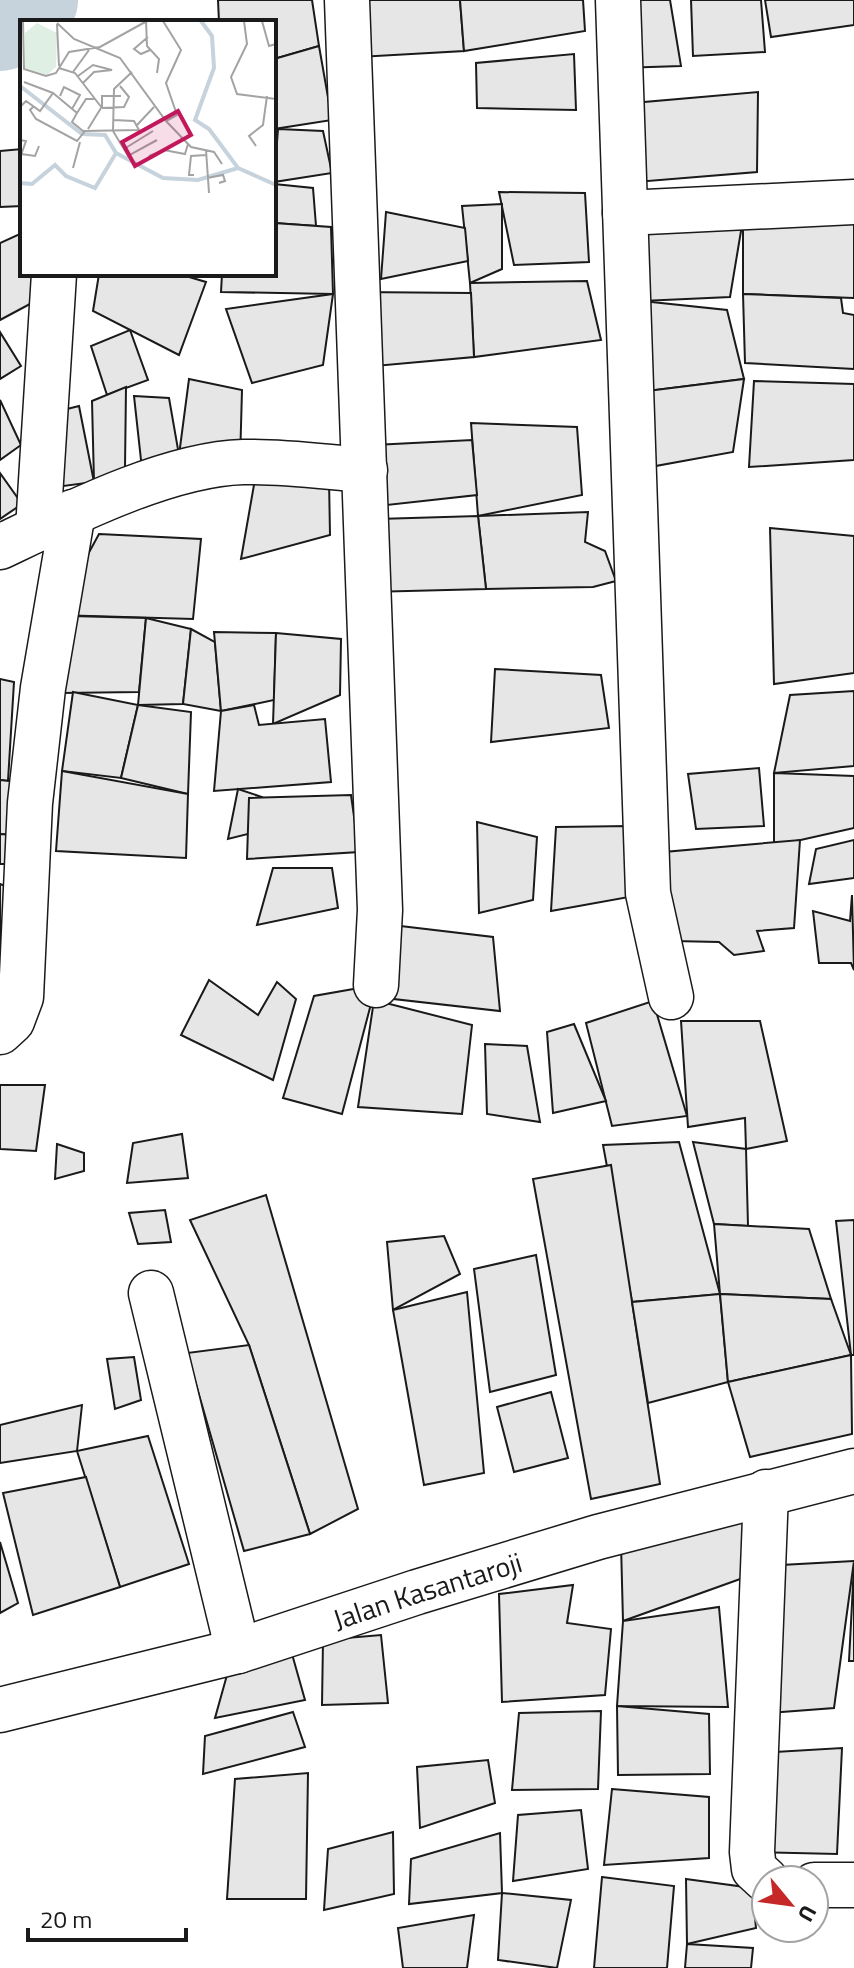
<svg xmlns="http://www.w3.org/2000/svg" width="854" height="1968" font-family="'Titillium Web',sans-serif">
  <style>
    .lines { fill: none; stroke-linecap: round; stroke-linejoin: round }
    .river { stroke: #c6d2dc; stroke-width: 94 }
    .building { fill: #e6e6e6; stroke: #1a1a1a; stroke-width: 2 }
    .street-casing { stroke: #1a1a1a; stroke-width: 47 }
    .street { stroke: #fff; stroke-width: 44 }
    .labels { text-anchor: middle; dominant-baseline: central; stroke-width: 6; stroke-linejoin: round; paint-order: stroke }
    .street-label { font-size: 28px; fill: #1a1a1a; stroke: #fff }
    .inset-river { fill: none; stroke: #c6d2dc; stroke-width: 4 }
    .inset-road { fill: none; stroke: #a3a3a3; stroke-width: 2 }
    .view { fill: #c2185b; fill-opacity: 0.15; stroke: #c2185b; stroke-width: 4 }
    .inset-edge { fill: none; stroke: #1a1a1a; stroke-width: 4 }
  </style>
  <rect width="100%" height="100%" fill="#fff"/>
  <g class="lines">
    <path class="river" d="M0,24L31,0"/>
  </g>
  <g class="building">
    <path d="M218,0H312L319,46L274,59V22H219Z"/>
    <path d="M349,0H460L464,51L341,58Z"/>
    <path d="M460,0H583L585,31L464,51Z"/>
    <path d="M618,0H670L681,66L620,68Z"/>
    <path d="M691,0H761L765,52L693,56Z"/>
    <path d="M765,0H854V25L771,37Z"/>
    <path d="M319,46L332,120L274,129V59Z"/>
    <path d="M574,54L576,110L477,108L476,63Z"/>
    <path d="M758,92L757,172L636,182L633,103Z"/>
    <path d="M278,129L323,131L332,173L274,182Z"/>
    <path d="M22,149V206L0,207V151Z"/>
    <path d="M274,184L313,188L316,226L274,223Z"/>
    <path d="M499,192L585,193L589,262L514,265Z"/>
    <path d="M502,204V269L470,283L462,206Z"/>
    <path d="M386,212L465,228L468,261L381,279Z"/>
    <path d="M854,215V298L743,294V219Z"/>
    <path d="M743,219L730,297L642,301L625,229Z"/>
    <path d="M274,223L331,227L333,294L221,292L222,274H274Z"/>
    <path d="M22,233V274H38L45,296L0,320V243Z"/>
    <path d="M99,274H179L206,282L179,355L93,311Z"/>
    <path d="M587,281L601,340L474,357L470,283Z"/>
    <path d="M358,292L471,293L474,357L375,366Z"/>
    <path d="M333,294L323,365L252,383L226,309Z"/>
    <path d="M743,294L841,298L843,313L854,315V369L745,363Z"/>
    <path d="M642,301L727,310L744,379L631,393Z"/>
    <path d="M130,330L148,380L107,395L91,346Z"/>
    <path d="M0,332L21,366L0,379Z"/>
    <path d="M189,379L242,390L240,462L179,455Z"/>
    <path d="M744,379L733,452L650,467L631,393Z"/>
    <path d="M754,381L854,384V460L749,467Z"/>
    <path d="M126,387L125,468L94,482L92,401Z"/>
    <path d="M134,396L169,398L179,455L142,469Z"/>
    <path d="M0,400L21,445L0,460Z"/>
    <path d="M79,406L94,482L56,487L47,414Z"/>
    <path d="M471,423L577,427L582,495L478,516Z"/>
    <path d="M472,440L477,495L378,506L374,445Z"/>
    <path d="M258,462L329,479L330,535L241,559Z"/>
    <path d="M0,473L22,504L0,519Z"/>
    <path d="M588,512L585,542L605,551L616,581L593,587L486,589L478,516Z"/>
    <path d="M478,516L486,589L369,592L378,519Z"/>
    <path d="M770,528L854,536V673L774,684Z"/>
    <path d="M99,534L201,539L193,619L55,615Z"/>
    <path d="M71,616L146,618L139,692L61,693Z"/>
    <path d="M146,618L191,629L183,704L138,705Z"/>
    <path d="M191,629L215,642L221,711L183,704Z"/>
    <path d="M214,632L276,633L274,700L221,711Z"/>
    <path d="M276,633L341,639L340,695L273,724Z"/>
    <path d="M495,669L601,675L609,728L491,742Z"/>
    <path d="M0,679L14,682L8,781L0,780Z"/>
    <path d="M854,691V766L774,773L790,695Z"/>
    <path d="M73,692L138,705L121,778L62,771Z"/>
    <path d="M138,705L191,712L188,794L121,778Z"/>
    <path d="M254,705L259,725L325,719L331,782L214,791L221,711Z"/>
    <path d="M759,768L764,826L696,829L688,774Z"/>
    <path d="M62,771L188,794L186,858L56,851Z"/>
    <path d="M774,773L854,776V828L774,846Z"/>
    <path d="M0,780L18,782L12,835L0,834Z"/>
    <path d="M238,789L262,797L248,834L228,839Z"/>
    <path d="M351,795L359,852L247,859L249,798Z"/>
    <path d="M477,822L537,837L533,900L479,913Z"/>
    <path d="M629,826V897L551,911L556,827Z"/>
    <path d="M0,834L12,835L8,864H0Z"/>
    <path d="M800,840L794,928L757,931L764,951L734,955L719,942L673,941L664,852Z"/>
    <path d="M854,840V878L809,884L816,849Z"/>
    <path d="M273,868H332L338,908L257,925Z"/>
    <path d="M0,884L5,886L13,950H0Z"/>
    <path d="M852,895L854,970L851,963H819L813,911L850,921Z"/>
    <path d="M392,925L493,937L500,1011L385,998Z"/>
    <path d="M209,980L258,1015L277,982L296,999L273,1080L181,1035Z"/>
    <path d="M376,985L342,1114L283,1098L314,996Z"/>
    <path d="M374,1000L472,1025L462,1114L358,1107Z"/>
    <path d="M653,1001L687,1116L612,1126L586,1023Z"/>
    <path d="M681,1021H760L787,1141L746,1149L745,1118L688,1127Z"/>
    <path d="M574,1024L606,1101L553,1113L547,1032Z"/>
    <path d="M485,1044L527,1046L540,1122L487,1114Z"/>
    <path d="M0,1085H45L36,1151L0,1149Z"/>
    <path d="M182,1134L188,1178L127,1183L133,1143Z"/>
    <path d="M679,1142L720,1294L632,1302L603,1145Z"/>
    <path d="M693,1142L746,1149L748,1226L714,1224Z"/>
    <path d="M57,1144L84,1153V1171L55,1179Z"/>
    <path d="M611,1165L660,1484L591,1499L533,1179Z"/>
    <path d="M266,1195L358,1509L310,1534L249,1345L190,1220Z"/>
    <path d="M165,1210L171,1242L138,1244L129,1213Z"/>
    <path d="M854,1220V1355H851L836,1221Z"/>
    <path d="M714,1224L809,1229L831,1299L720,1294Z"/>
    <path d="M444,1236L460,1274L393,1310L387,1242Z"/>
    <path d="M536,1255L556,1375L490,1392L474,1269Z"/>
    <path d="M467,1292L484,1473L424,1485L393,1310Z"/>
    <path d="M720,1294L728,1382L648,1403L632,1302Z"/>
    <path d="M720,1294L831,1299L851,1355L728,1382Z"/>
    <path d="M249,1345L310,1534L244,1551L187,1353Z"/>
    <path d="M851,1355L852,1434L750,1457L728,1382Z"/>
    <path d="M134,1357L141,1400L115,1409L107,1359Z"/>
    <path d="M551,1392L568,1458L514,1472L497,1407Z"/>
    <path d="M82,1405L77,1451L0,1463V1425Z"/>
    <path d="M148,1436L189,1564L120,1587L77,1451Z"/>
    <path d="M86,1477L120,1587L33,1615L3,1493Z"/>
    <path d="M744,1512L743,1578L623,1621L621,1544Z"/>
    <path d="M0,1542L18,1603L0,1613Z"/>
    <path d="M854,1561L834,1708L757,1714L763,1566Z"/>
    <path d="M854,1565V1661H849Z"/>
    <path d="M573,1585L567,1623L611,1629L605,1695L502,1702L499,1594Z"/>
    <path d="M719,1607L728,1707L617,1706L623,1621Z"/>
    <path d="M381,1635L388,1703L322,1705L323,1640Z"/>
    <path d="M292,1654L305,1700L215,1718L227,1675Z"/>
    <path d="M617,1706L709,1714L710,1774L618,1775Z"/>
    <path d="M601,1711L598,1789L512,1790L519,1713Z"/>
    <path d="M293,1712L305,1747L203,1774L205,1736Z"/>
    <path d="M842,1748L837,1854L752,1852L756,1753Z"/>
    <path d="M488,1760L495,1803L420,1828L417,1767Z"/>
    <path d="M308,1773L306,1899H227L235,1779Z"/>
    <path d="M612,1789L709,1797V1858L604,1865Z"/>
    <path d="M581,1810L588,1869L513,1881L518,1815Z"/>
    <path d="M393,1832L394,1894L324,1910L328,1849Z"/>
    <path d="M500,1833L502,1893L409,1904L411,1859Z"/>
    <path d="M602,1877L674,1886L667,1968H594Z"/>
    <path d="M686,1879L752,1888L756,1928L687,1944Z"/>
    <path d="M502,1893L571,1900L557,1968L498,1960Z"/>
    <path d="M474,1915L467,1968H403L398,1928Z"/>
    <path d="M687,1944L753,1948L751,1968H685Z"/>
  </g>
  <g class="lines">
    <defs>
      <g id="street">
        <path d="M347,0L380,910L376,985"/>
        <path d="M618,0L648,893L671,997"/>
        <path d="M625,213L854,202"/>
        <path d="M38,529L54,274"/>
        <path d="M0,547C67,515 168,464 243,462C283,461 325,467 365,470"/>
        <path d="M0,1032L12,1021L21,997L30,803L43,688L73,512"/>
        <path d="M151,1293L238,1651"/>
        <path d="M766,1492L752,1852L754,1869L766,1880"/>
        <path id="s1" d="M0,1710L238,1651L417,1592L598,1537L854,1471"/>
        <path d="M814,1885H854"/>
      </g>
    </defs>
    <use href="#street" class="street-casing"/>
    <use href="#street" class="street"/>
  </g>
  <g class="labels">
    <g class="street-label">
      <text stroke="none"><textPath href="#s1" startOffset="444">Jalan Kasantaroji</textPath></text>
    </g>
  </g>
  <g transform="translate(20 20)">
    <rect width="256" height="256" fill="#fff"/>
    <path d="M17,3L37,13L36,47L27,55L5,48V13Z" fill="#e0efe3"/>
    <path class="inset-river" d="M181,1L192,16L194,48L175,100L189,109L218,148L256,165M0,66L62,114L85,115L96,133L143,158L178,160L218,148M0,163L12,164L35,145L46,156L75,168L96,133"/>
    <path class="inset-road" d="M3,1L4,49L26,56L36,53L49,32L80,27L127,1M126,1L127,26L139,39L137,53M143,1L161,30L146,63L157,95L146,101M224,1L227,24L211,57L217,74L256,79M242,1L249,26L256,24M37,3L54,19L100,38L146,101L171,127L194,132L202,144M37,4L39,46M128,17L114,29L121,34L130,30M39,48L55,53L82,88M53,52L69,30M112,52L94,69L93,111L108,136L137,120M58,56L73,45L92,50L74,52L63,63M33,73L57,93L52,102L63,111L119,110L114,101L93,100M40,76L44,67L60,75L52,89M14,86L10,90L16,99L57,121L65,111M0,87L6,81L20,91L33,73L4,62M82,88L104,87L109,77L100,66M82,88V76H101M57,93L66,79H75M117,105L134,87M68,109L81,88M0,120L6,121L0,138M236,126L229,116L243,105L247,76M104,129L133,111M186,130L189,173M1,134L15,136L19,126M129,136L144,130L165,134L168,124M53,148L60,122M174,155H169L171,136L186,135M187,158L203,155L205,161L199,163"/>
    <path class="view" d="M158,91L171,115L115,146L102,122Z"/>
    <rect width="256" height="256" class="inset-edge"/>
  </g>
  <g transform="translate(790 1904) rotate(119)"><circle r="38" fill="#ffffff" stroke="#a3a3a3" stroke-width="2"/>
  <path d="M0-6L14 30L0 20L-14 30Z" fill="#c62828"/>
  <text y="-12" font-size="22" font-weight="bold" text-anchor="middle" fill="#1a1a1a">U</text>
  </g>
  <path d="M28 1928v12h158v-12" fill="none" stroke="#1a1a1a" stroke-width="4"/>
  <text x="40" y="1928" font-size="24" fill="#1a1a1a" stroke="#ffffff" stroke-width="6" paint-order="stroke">20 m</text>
</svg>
